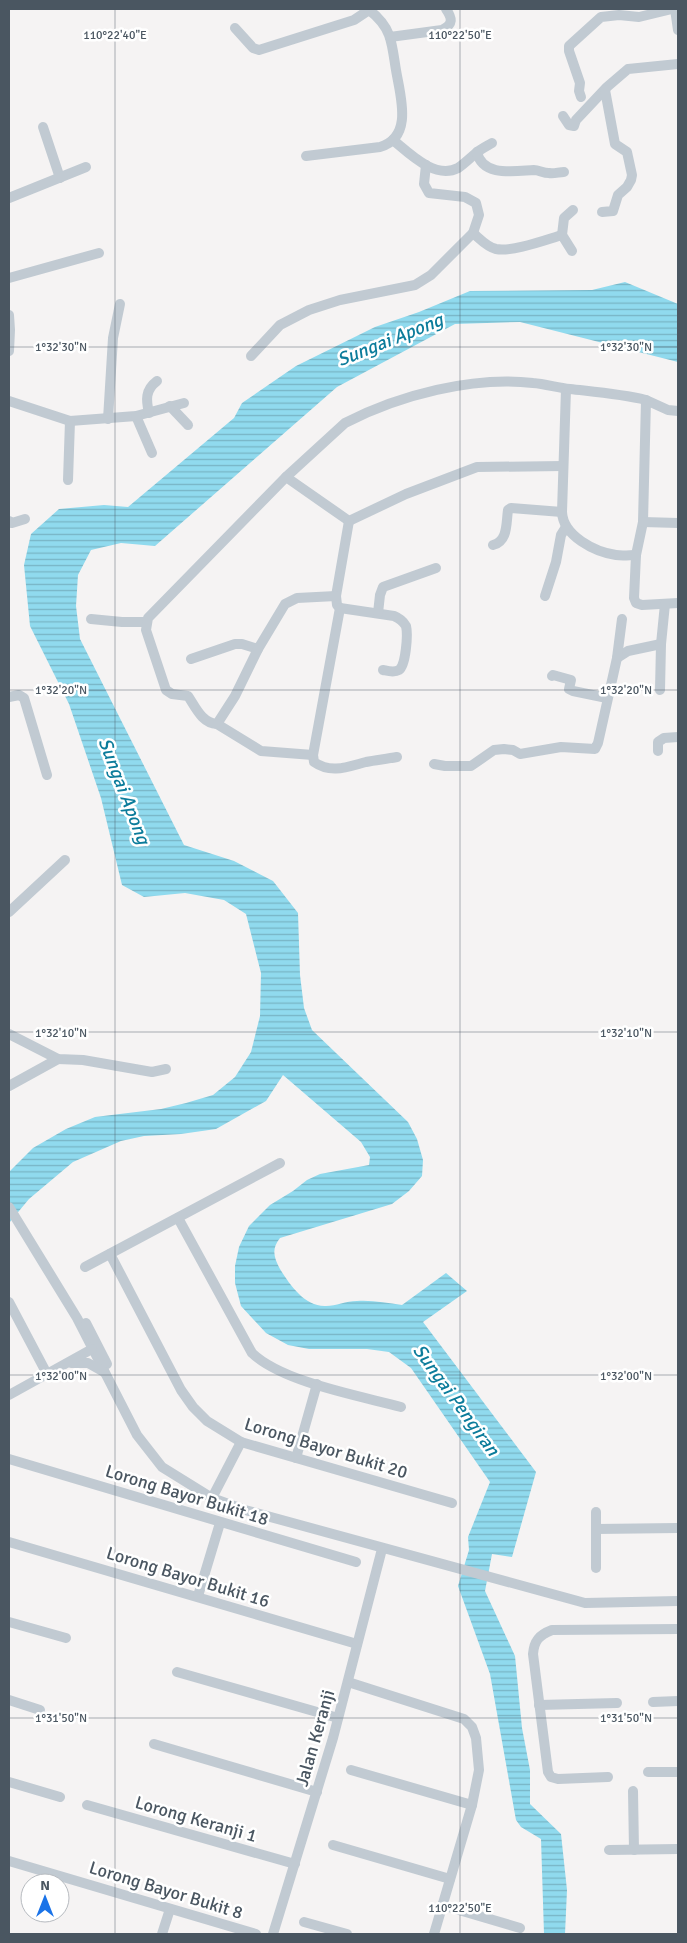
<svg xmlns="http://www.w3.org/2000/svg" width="687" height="1943" font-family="Signika,sans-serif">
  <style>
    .water { fill: url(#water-rules) }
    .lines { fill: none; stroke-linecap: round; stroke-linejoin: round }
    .minor { stroke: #c1cad2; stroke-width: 10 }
    .ticks { fill: none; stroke: #4a5661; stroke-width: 1; stroke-opacity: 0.45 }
    .labels { text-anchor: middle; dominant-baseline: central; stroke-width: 5; stroke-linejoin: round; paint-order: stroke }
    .street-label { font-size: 18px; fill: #4a5661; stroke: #fff }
    .water-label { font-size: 19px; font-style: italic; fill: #0c7c9b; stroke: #fff }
    .ticks-label { font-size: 12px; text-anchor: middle; fill: #4a5661; stroke: #fff; stroke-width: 5; stroke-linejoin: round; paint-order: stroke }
  </style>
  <defs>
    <pattern id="water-rules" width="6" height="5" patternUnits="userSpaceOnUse" patternTransform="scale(1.25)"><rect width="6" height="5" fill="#90daee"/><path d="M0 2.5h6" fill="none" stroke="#78b4c4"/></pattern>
  </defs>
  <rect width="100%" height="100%" fill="#f5f3f3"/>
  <path class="water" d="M625,282L678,304V362L520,322L455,324L337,387L155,546L121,543L91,550L78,575L76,606L80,639L184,845L234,861L273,881L298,913L300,975L304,1008L312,1030L408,1122L417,1139L423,1160L422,1176L409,1191L392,1204L280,1238C271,1249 274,1258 280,1269C290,1285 305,1307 326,1306C336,1306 346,1301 357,1301C372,1300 387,1303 402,1305L446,1273L467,1291L423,1322L536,1472L512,1557L492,1554L485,1591L515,1656L522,1728L530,1770V1804L561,1834L567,1890L565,1934H544L541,1839L521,1827L516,1820L490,1674L458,1586L469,1550L468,1537L490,1482L411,1368L389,1352L367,1349H309L288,1345L266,1333L241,1306L235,1283V1266L239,1247L249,1226L270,1205L293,1191L307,1180L320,1174L369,1165L370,1157L361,1142L283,1075L266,1101L216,1129L181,1134L144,1136L121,1141L73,1162L29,1199L9,1223V1172L33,1148L66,1129L95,1117L161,1109L186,1103L213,1095L235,1077L251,1052L260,1016L261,973L246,914L224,900L185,893L144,897L122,885L101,798L69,704L30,626L24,565L31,534L59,509L104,505L128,507L234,418L242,403L296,366L375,327L419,312L470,291L592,290Z"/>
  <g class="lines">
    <g class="minor">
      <path d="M675,9L678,30"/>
      <path d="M235,28L253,48L259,50L354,20L369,10"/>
      <path d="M390,37L442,30C454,24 452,18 446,9"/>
      <path d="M581,97L579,91L580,83L569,51V46L601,17L619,15L639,17L672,9"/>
      <path d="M563,116L569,125L574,126L576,120L607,87L628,69L678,64"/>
      <path d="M43,127L60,178"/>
      <path d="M393,140C409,153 435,180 458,168C464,164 470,158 476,153C481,149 487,146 492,143"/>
      <path d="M477,152C482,177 514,171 534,170C539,170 543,173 549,173C554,174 559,172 564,172"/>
      <path d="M306,156L380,147C414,137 400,95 396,70C394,59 393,46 389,35C385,24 377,16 368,9"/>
      <path d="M9,198L86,167"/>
      <path d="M602,212L613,211L618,195L627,187L631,180L632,175L627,152L615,144L605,90"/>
      <path d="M473,233C480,239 487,247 496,249C513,252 545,240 562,235"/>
      <path d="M572,251L562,235L564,218L573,210"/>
      <path d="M9,278L99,253"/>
      <path d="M9,315L10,330L9,351"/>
      <path d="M251,356L280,325L309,310L340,300L415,285L431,275L473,233L479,215L476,203L465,197L429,193L424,184L426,165"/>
      <path d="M566,389L562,512C563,536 595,552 616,555C623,556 630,555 636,555"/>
      <path d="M9,401L70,421L136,416L184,403"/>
      <path d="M170,406L188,425"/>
      <path d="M678,411L668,410L646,400L643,522L636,555L634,598L636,603L642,605L678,603"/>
      <path d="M149,413C146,400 145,390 157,381"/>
      <path d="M136,416L152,453"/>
      <path d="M108,419L113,338L120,304"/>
      <path d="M286,477L349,521"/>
      <path d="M68,480L70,421"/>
      <path d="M9,521L12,523L25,519"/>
      <path d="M349,521L406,494L477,467L563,466"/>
      <path d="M349,521L336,596L337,605L340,608L394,616C399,618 403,621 406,626C408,634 406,665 399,670C394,673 388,671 383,670"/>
      <path d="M643,522L678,523"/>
      <path d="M493,545C508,541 506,524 508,510L511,508L562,512"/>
      <path d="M545,596L556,562L561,535L566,527"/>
      <path d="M340,608L313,755L314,762C331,774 347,767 366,762C376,760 387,759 397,757"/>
      <path d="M378,613L380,595L383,587L436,568"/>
      <path d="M91,619L122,622H146"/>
      <path d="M617,658L628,651L661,644"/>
      <path d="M191,659L235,644H242L258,649"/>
      <path d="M552,676L553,675L571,680L569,689L573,691L607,698"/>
      <path d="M660,690L661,644L665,604"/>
      <path d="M9,697L19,695L24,698L47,775"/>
      <path d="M217,724L235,696L258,649L285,604L297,598L336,596"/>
      <path d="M658,751V742L664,738L678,737"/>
      <path d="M313,755L261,751L217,724C202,723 196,708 188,696L172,694L166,690L146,630L148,618L286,477L345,423C399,395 473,376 533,383C546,384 558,388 570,389C596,392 621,394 646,400"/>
      <path d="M434,764L445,766H471L494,750L504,749L513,750L520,754L561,747L595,749L598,743L617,658L622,619"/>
      <path d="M9,912L65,860"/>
      <path d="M9,1034L58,1059L83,1060L152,1072L166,1069"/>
      <path d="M9,1086L58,1059"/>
      <path d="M9,1207L77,1318L137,1435L162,1467L212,1498L245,1510L585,1603L678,1601"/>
      <path d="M178,1218L252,1353C282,1382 360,1396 401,1407"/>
      <path d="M110,1254L181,1390L193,1407L207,1421L241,1442L452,1503"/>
      <path d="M85,1267L280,1163"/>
      <path d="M9,1302L47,1374"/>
      <path d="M86,1323L107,1364"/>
      <path d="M71,1363H88L104,1372"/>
      <path d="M9,1395L92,1349"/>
      <path d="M296,1458L317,1384"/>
      <path d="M9,1459L356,1562"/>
      <path d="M212,1498L241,1442"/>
      <path d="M596,1529L678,1528"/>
      <path d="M9,1542L357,1644"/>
      <path d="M596,1568V1512"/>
      <path d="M198,1596L220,1523"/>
      <path d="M9,1622L66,1638"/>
      <path d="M177,1672L338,1718"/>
      <path d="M348,1682L464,1719L472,1727L476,1738L479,1770L472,1805L434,1934"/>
      <path d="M9,1700L40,1710"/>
      <path d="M653,1702L678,1701"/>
      <path d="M539,1705L617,1703"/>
      <path d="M154,1744L317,1792"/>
      <path d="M351,1770L472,1805"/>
      <path d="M648,1772H678"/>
      <path d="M608,1777L558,1779L551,1777L548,1772L533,1654C534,1641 539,1635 552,1630L678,1629"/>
      <path d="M9,1782L60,1797"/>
      <path d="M633,1791L634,1850"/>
      <path d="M87,1805L295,1864"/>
      <path d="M333,1845L450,1879"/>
      <path d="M609,1850L678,1849"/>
      <path d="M9,1861L256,1934"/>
      <path d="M442,1905L520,1928"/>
      <path d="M304,1922L347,1934"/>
      <path d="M162,1934L170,1909"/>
      <path d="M273,1934L333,1738L382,1549"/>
    </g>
  </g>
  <path class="ticks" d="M115,9V1934M460,9V1934M9,347H678M9,690H678M9,1032H678M9,1375H678M9,1718H678"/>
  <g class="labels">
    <g class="street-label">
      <text transform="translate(326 1448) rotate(17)">Lorong Bayor Bukit 20</text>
      <text transform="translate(187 1495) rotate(17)">Lorong Bayor Bukit 18</text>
      <text transform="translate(188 1577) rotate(17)">Lorong Bayor Bukit 16</text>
      <text transform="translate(315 1738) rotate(-74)">Jalan Keranji</text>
      <text transform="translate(196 1819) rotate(16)">Lorong Keranji 1</text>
      <text transform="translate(166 1890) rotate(17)">Lorong Bayor Bukit 8</text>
    </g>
    <g class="water-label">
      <text transform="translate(390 340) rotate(-22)">Sungai Apong</text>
      <text transform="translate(124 791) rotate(69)">Sungai Apong</text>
      <text transform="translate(456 1400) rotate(54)">Sungai Pengiran</text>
    </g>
  </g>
  <g class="ticks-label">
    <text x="115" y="39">110°22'40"E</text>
    <text x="460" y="39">110°22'50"E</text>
    <text x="61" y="351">1°32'30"N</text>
    <text x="626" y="351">1°32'30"N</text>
    <text x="61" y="694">1°32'20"N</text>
    <text x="626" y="694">1°32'20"N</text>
    <text x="61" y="1037">1°32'10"N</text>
    <text x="626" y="1037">1°32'10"N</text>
    <text x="61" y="1380">1°32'00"N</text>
    <text x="626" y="1380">1°32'00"N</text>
    <text x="61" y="1722">1°31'50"N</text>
    <text x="626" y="1722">1°31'50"N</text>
    <text x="460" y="1912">110°22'50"E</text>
  </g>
  <rect width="687" height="1943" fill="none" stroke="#4a5661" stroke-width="20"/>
  <g transform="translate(45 1898)"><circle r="24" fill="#ffffff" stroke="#b7bbc0"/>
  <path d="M0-4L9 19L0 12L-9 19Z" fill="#1a73e8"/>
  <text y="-8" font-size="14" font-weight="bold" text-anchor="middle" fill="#4a5661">N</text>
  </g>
</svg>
